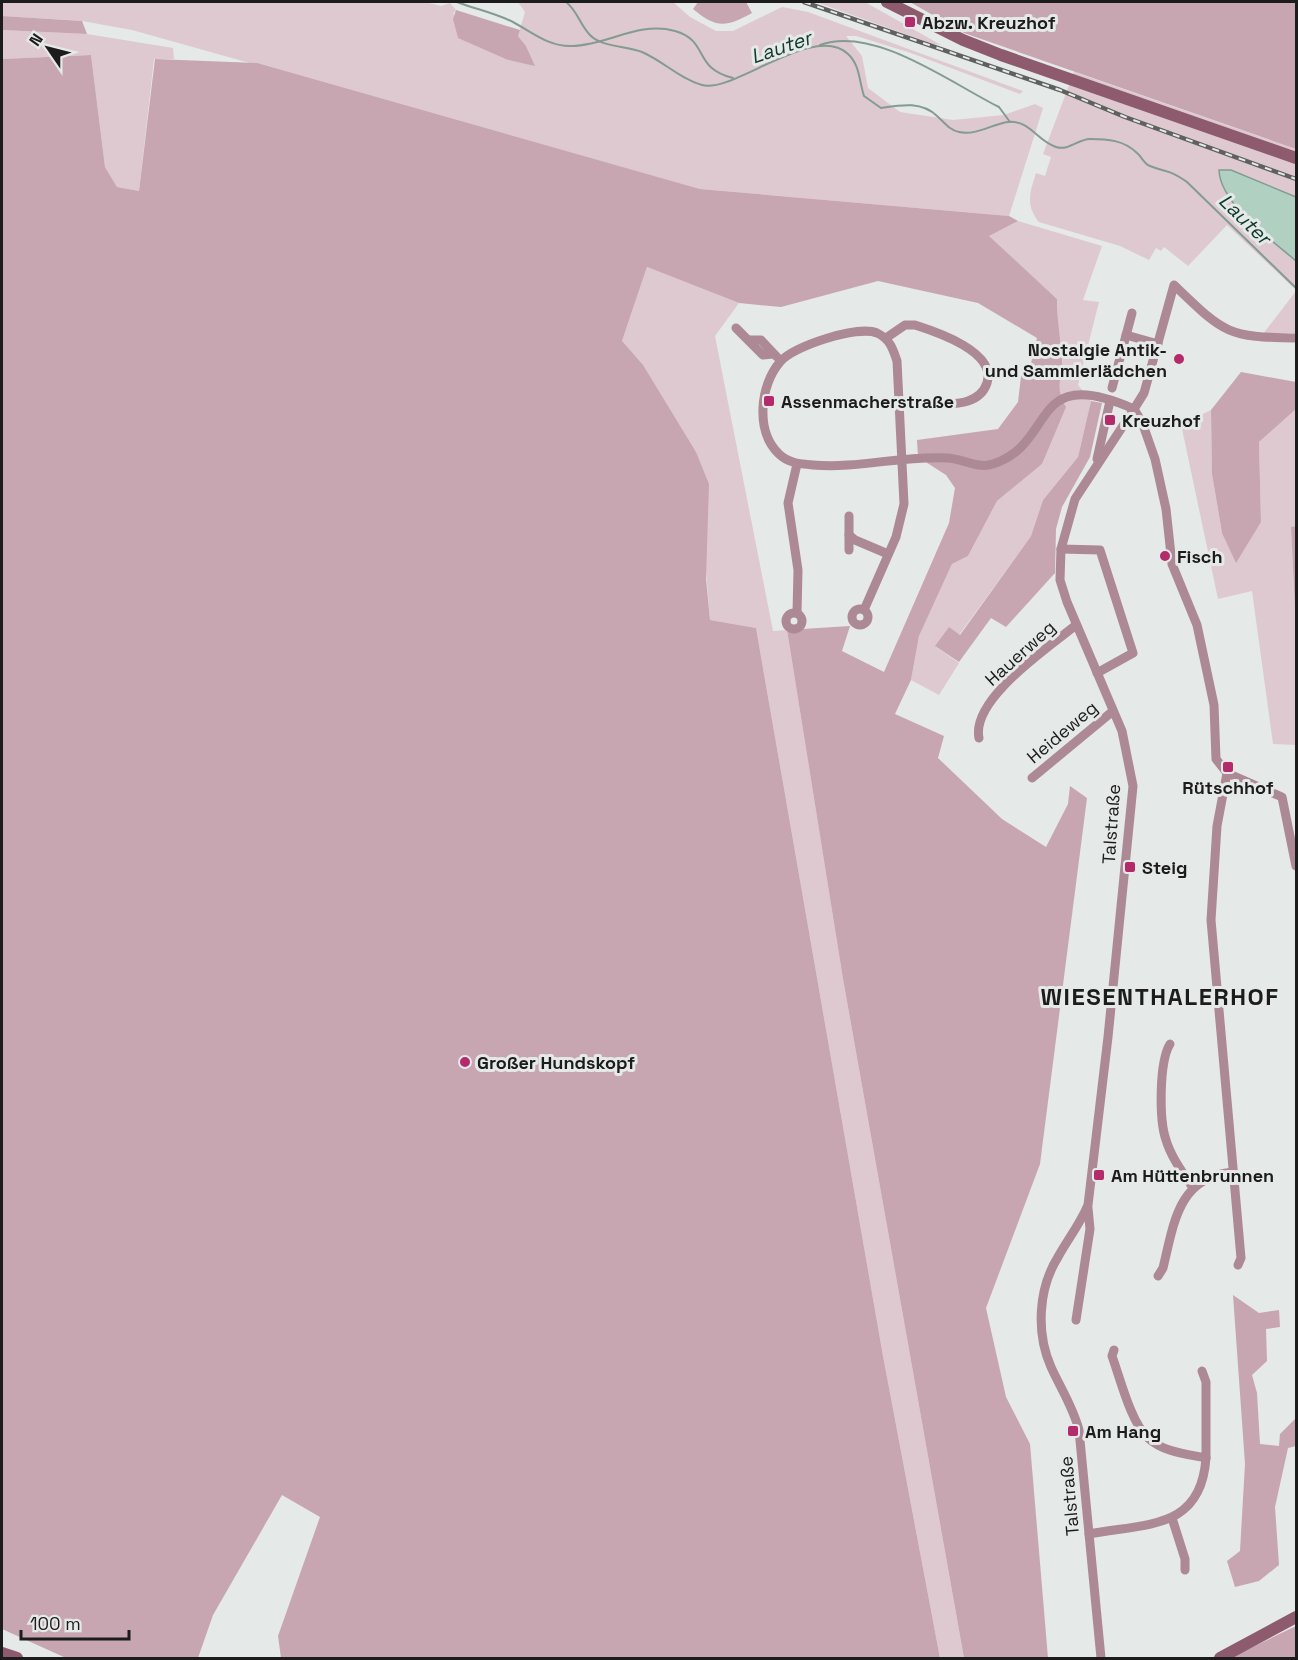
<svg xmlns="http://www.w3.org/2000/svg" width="1298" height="1660" font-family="'Space Grotesk',sans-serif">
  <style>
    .green { fill: #dfc9d0 }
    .forest { fill: #c7a6b1 }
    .water { fill: #b0d1c2; stroke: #839b90; stroke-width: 1.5 }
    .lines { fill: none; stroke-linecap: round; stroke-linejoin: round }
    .stream { stroke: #839b90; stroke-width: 2 }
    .street { stroke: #ac8994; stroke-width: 9 }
    .secondary { stroke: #8d5b6d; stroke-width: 12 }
    .rail-casing { stroke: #5f615f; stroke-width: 4.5 }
    .rail { stroke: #e5e9e7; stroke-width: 2; stroke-dasharray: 7; stroke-linecap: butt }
    .poi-dot { fill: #b32b6b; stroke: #e5e9e7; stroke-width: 2 }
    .labels { text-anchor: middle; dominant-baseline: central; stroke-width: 6; stroke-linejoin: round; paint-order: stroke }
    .poi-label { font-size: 18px; font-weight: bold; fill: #1b1c1b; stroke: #e5e9e7; text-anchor: start }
    .street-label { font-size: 18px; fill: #1b1c1b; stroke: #e5e9e7 }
    .water-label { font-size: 20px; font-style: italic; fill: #0e3b2b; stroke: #e5e9e7 }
    .district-label { font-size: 24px; font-weight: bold; letter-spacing: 1.5px; fill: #1b1c1b; stroke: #e5e9e7 }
  </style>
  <rect width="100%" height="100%" fill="#e5e9e7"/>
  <g class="green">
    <path d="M2,2H425L441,6L450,3L456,10L453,14L508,60L534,65L526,46L518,36L525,12L518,2H673L690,17L716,31H733L782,7L808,12L1023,91L1020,94L911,53L856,36H846L862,56L868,88L900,112L953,120L1004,115L1035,104L1043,108L1009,216L700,189L132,30L82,21L2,16Z"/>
    <path d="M816,2H865L941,45L933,44Z"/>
    <path d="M2,30L87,34L173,48L174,59H154L139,191L117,187L105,167L91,55L2,59Z"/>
    <path d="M1074,72L1296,149V197L1231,170L1219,171C1220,204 1273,241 1296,261V290L1227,225L1188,266L1164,247L1161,251L1156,248L1149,260L1120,246L1039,222C1025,205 1030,192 1036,173L1045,176L1051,157L1043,154Z"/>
    <path d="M1018,221L1102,246L1083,300L1099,302L1078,385L1091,401L1078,457L1043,500L1031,536L959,635L948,628L936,647L959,663L939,695L911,680L919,636L952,564L968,556L997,501L1042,464L1058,394L1063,358L1058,334L1057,299L988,236Z"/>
    <path d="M647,267L739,303L715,336L773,631L787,630L843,979L964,1658H940L883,1356L756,628L710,620L696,452L622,341Z"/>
    <path d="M1296,291V333L1263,334Z"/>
    <path d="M1296,409V526L1291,527L1296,629V745L1273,744L1252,591L1218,599L1181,424L1211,410L1212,474L1222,533L1261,522L1259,442Z"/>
  </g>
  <g class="forest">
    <path d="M698,2H746L752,13C726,27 717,29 693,9Z"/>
    <path d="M910,2H1296V149L964,33Z"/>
    <path d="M456,10L520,30L518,36L526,46L535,66L508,60L458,38L453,19Z"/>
    <path d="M2,16L82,21L87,34L2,30Z"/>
    <path d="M91,55L105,167L117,187L139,191L155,59L257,63L700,189L1009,216L1018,221L989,236L1057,299C1057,319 1060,337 1062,356C1064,379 1053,384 1066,407L1042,464L997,501L968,556L952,564L919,636L911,680L895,714L944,736L938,758L1002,819L1046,847L1068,804L1070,786L1087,798L1040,1164L986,1308L1006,1397L1030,1444L1048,1658H964L843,979L787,630L850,626L842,651L884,672L949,523L955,488L946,475L918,457L917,440L998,429L1018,402L1022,368L1031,363L1037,338L978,303L878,281L781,307L739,303L647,267L622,341L643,365L696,452L709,484L706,579L710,620L756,628L883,1356L940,1658H281L278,1636L320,1517L282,1495L213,1615L198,1658H66L2,1629V59Z"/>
    <path d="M1241,372L1296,382V409L1259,442L1261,522L1236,563L1222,533L1212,474L1211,410Z"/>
    <path d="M1091,401L1102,403L1090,457L1062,507L1056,529L1055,573L1006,627L991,618L959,662L935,646L949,627L960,635L1031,536L1043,500L1078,457Z"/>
    <path d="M1296,526V629L1291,527Z"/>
    <path d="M1233,1295L1259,1313L1279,1310L1280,1327L1266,1329L1267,1361L1252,1375L1257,1393L1260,1444L1279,1446L1280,1434L1296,1418V1446L1288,1448L1275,1507L1279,1565L1259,1581L1235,1587L1227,1561L1240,1551L1245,1464Z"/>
    <path d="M1296,1626V1658H1230Z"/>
  </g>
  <path class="water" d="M1219,170H1231L1296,197V261C1273,241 1220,204 1219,170Z"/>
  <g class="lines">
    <g class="stream">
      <path d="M457,2C475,9 495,13 513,22C532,32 549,47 572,46C608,45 638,21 675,31C710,41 692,68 733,78"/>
      <path d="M532,2H537"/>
      <path d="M566,2C577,10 580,25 590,35C601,47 627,46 642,52C663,61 680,79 702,85C733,94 814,22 848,54C860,65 859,81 864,96L881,108C901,105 921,101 937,116C944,122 949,130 959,132C976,136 992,124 1008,122C1030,120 1037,141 1056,147C1069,151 1078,139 1090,139C1107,139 1124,140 1137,153C1142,157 1144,164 1150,166C1167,173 1169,169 1187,182L1296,288"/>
      <path d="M820,45C874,25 952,84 999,107L1010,122"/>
    </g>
    <g class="street">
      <path d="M736,328L763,355L773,354"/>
      <path d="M1126,335L1158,344"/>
      <path d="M886,338L905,325H915C937,332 997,352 987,383C984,392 977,398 968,401C951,407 917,402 898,402"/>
      <path d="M1296,338C1226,337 1224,333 1174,285L1144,393L1134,409L1142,422L1155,459L1166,509L1172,564L1197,625L1214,705L1216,759L1227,773L1282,797L1296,866"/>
      <path d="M750,340H761L777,357"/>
      <path d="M1112,388L1132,313"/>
      <path d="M1097,459L1110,401"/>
      <path d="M797,464L788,503L798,570L797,613"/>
      <path d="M849,535L855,540L888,554"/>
      <path d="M1061,549L1100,550L1133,653L1097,673"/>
      <path d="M849,550V516"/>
      <circle cx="860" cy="617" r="8"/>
      <path d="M864,610L896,537L904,504L897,361C893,349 890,339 877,333C858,325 793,346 780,362C760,385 755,431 779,454C788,463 800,464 813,465C858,469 903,455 948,458C963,459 978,469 993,464C1057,444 1028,362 1134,409L1075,499L1061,549L1060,580L1067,602L1122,731L1133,786L1108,1037L1088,1205C1080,1224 1068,1239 1058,1257C1038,1289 1036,1333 1051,1367C1061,1389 1073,1407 1079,1430L1101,1658"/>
      <circle cx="794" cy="621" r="8"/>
      <path d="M979,738C971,699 1048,648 1076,625"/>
      <path d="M1227,773L1217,826L1211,920L1241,1258L1238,1265"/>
      <path d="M1032,778L1113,711"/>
      <path d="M1170,1044C1159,1062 1159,1120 1166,1140C1171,1157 1183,1173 1193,1188"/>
      <path d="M1158,1276L1163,1268C1174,1223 1178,1177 1233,1172"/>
      <path d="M1076,1320L1090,1229L1088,1208"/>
      <path d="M1202,1371L1206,1382V1458"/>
      <path d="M1172,1518L1185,1559V1570"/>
      <path d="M1089,1534C1147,1523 1201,1530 1206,1458C1186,1454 1163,1452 1148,1438C1131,1423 1120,1378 1112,1356L1114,1350"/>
    </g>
    <g class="secondary">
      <path d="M887,2L963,40L1001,55L1296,158"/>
      <path d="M2,1653L17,1658"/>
      <path d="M1220,1658L1296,1617"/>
    </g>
    <defs>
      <path id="rail" d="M804,2L1060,90L1125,117L1296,179"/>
    </defs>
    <use href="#rail" class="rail-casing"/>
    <use href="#rail" class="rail"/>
  </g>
  <g class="poi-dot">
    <rect x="904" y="16" width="12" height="12" rx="3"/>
    <circle cx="1179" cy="359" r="6"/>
    <rect x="763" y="395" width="12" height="12" rx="3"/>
    <rect x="1104" y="414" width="12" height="12" rx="3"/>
    <circle cx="1165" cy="556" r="6"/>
    <rect x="1222" y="761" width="12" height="12" rx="3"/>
    <rect x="1124" y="861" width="12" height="12" rx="3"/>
    <circle cx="465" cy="1062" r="6"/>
    <rect x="1093" y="1169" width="12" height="12" rx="3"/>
    <rect x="1067" y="1425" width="12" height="12" rx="3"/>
  </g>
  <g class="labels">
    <g class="poi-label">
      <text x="922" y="22">Abzw. Kreuzhof</text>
      <text x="1167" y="349" text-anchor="end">Nostalgie Antik-<tspan x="1167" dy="21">und Sammlerlädchen</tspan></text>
      <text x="781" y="401">Assenmacherstraße</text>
      <text x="1122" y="420">Kreuzhof</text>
      <text x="1177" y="556">Fisch</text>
      <text x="1228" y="787" text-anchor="middle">Rütschhof</text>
      <text x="1142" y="867">Steig</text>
      <text x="477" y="1062">Großer Hundskopf</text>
      <text x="1111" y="1175">Am Hüttenbrunnen</text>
      <text x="1085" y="1431">Am Hang</text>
    </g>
    <g class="street-label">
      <text transform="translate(1020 653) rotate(-42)">Hauerweg</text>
      <text transform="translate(1062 732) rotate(-40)">Heideweg</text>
      <text transform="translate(1111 824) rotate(-86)">Talstraße</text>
      <text transform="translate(1069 1496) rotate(-95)">Talstraße</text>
    </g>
    <g class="water-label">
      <text transform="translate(781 47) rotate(-19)">Lauter</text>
      <text transform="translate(1245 219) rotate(44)">Lauter</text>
    </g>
    <g class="district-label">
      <text x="1160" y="996">WIESENTHALERHOF</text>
    </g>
  </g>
  <rect width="1298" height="1660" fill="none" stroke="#1b1c1b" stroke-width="6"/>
  <g transform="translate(48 48) rotate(305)" stroke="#e5e9e7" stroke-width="4.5" paint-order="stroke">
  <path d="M0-4.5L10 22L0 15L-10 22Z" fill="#1b1c1b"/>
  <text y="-9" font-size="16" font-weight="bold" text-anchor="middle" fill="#1b1c1b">N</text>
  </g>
  <path d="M21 1630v9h108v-9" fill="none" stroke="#1b1c1b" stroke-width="3"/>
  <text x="30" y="1630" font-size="18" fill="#1b1c1b" stroke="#e5e9e7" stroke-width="4.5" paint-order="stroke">100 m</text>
</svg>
